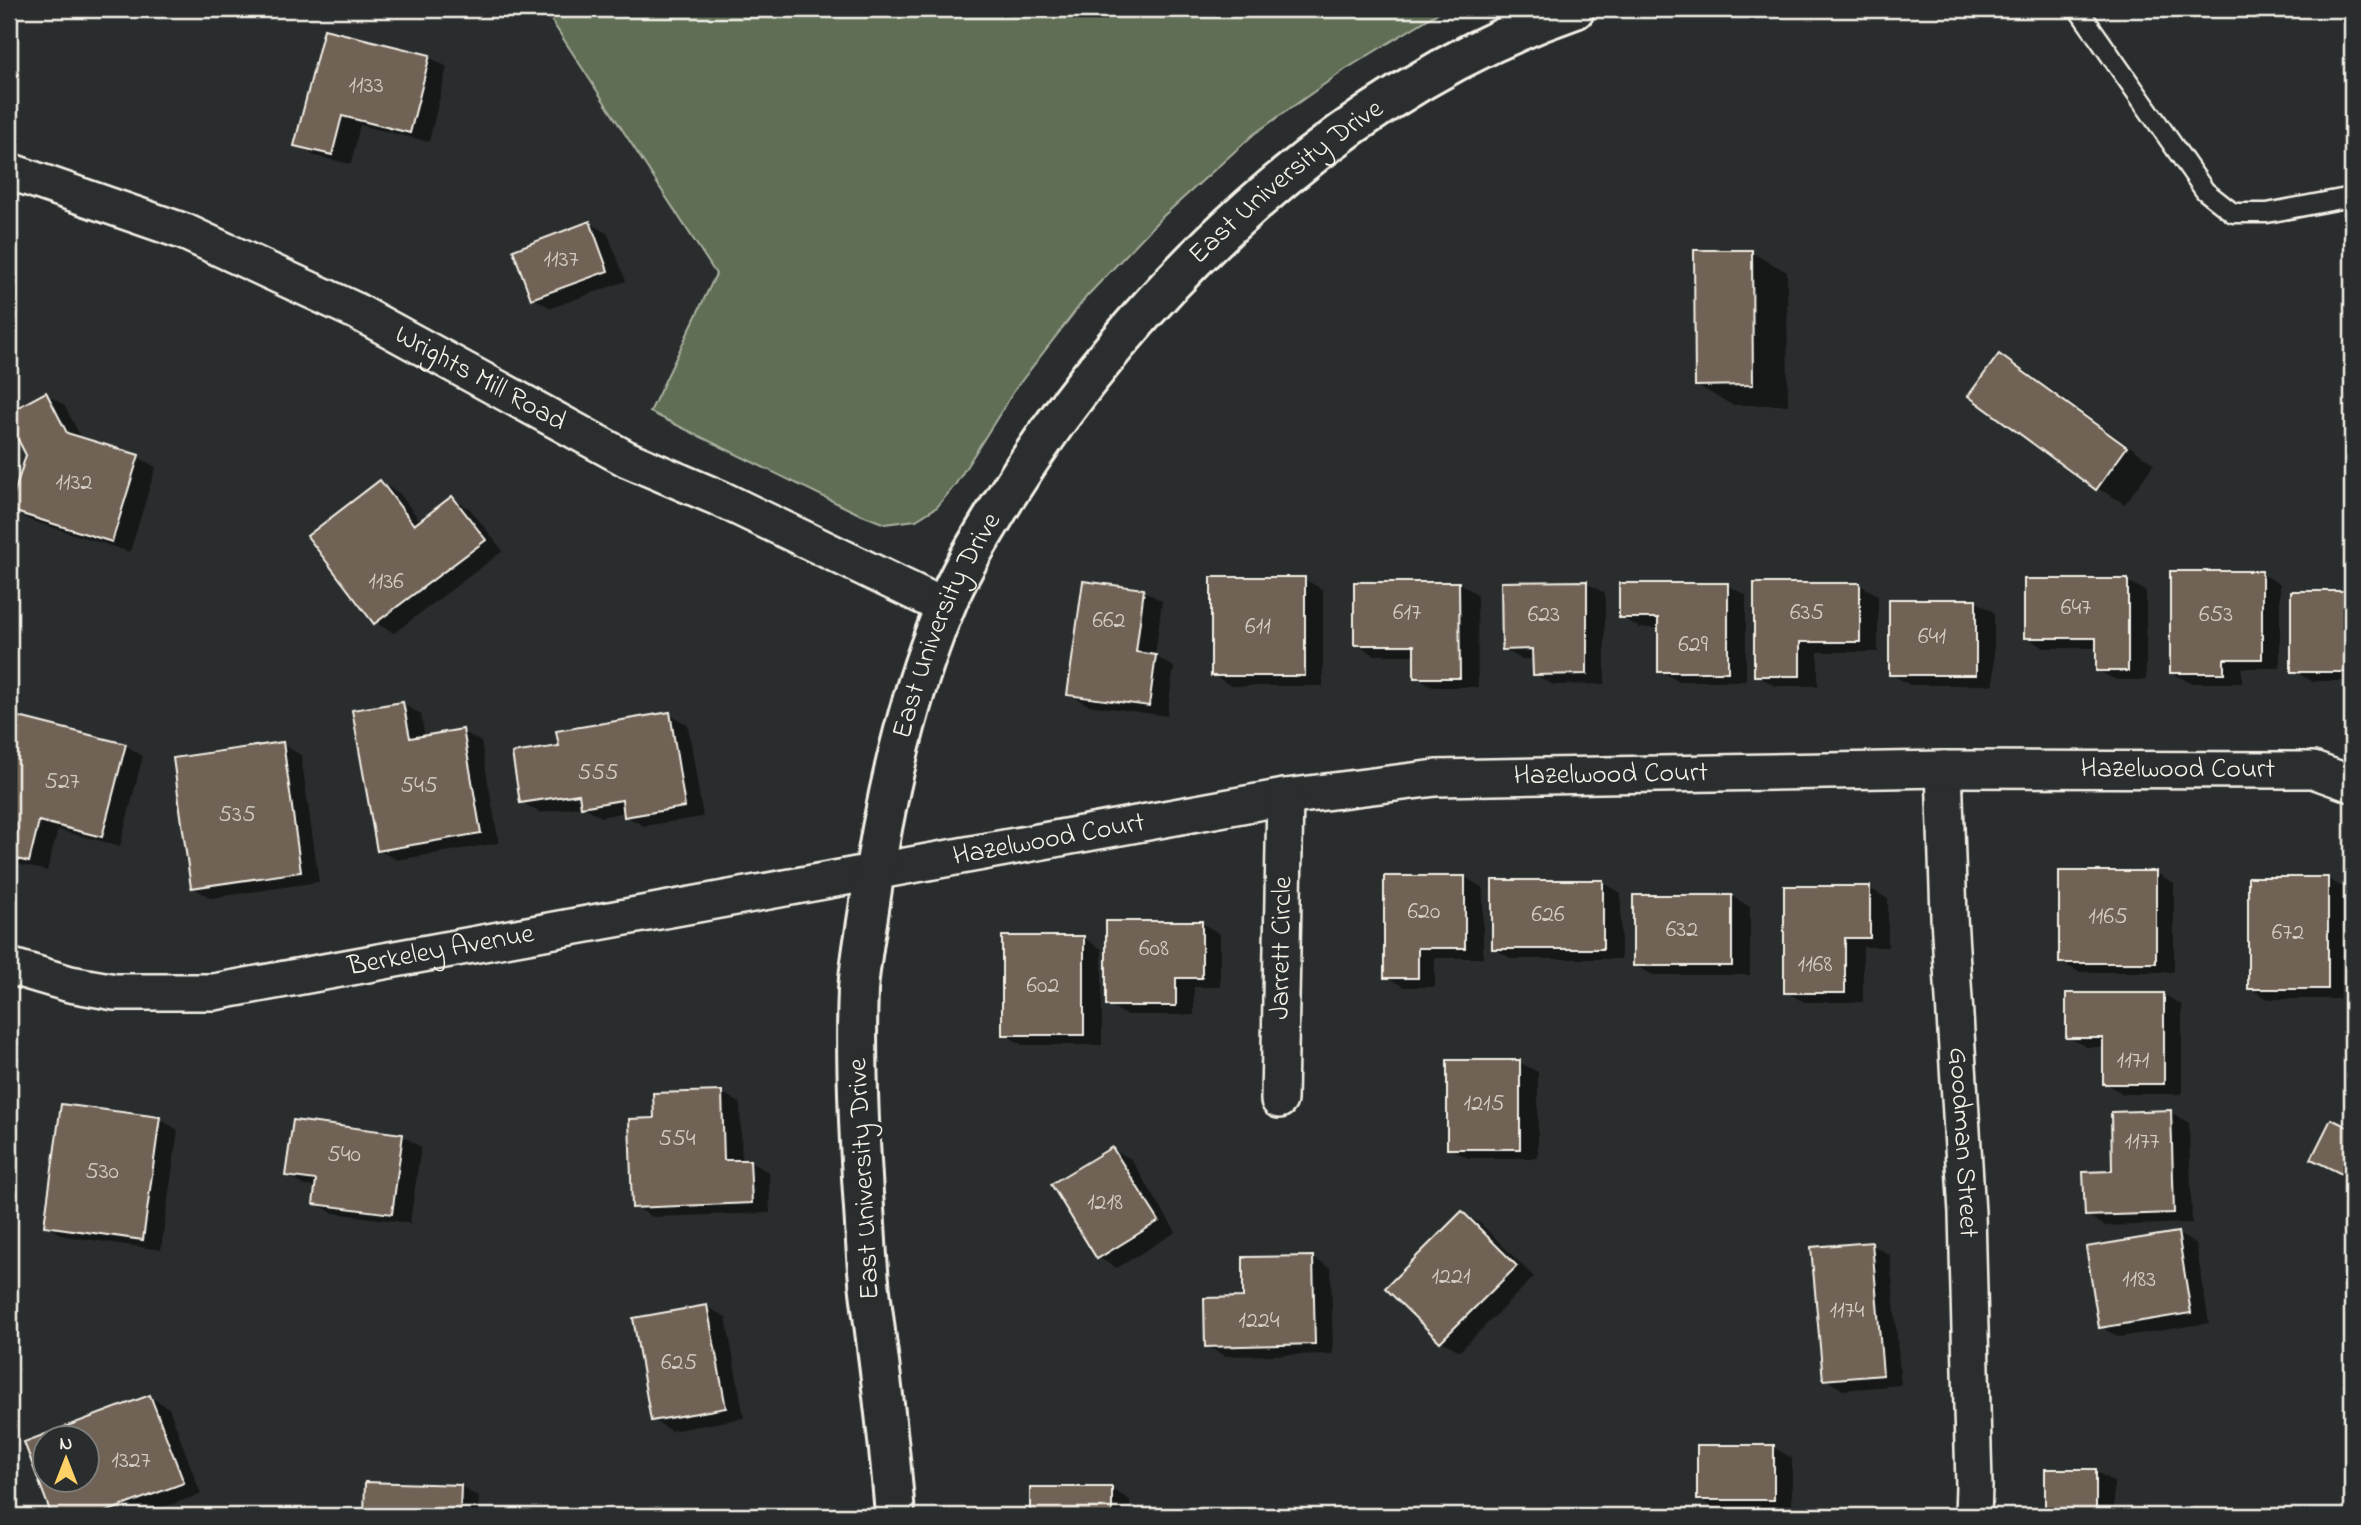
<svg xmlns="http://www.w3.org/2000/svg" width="2361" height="1525" font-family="'Indie Flower',sans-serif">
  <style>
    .green { fill: #606e56; stroke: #aab09f; stroke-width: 2 }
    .shadow { fill: #0007; fill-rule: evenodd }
    .building { fill: #716257; stroke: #f4f1e8; stroke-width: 2; fill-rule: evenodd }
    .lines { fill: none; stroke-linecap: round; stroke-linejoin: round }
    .lane-casing { stroke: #f4f1e8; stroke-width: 23 }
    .street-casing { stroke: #f4f1e8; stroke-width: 40 }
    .secondary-casing { stroke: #f4f1e8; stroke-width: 44 }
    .lane { stroke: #2a2d2e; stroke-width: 18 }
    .street { stroke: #2a2d2e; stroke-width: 35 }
    .secondary { stroke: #2a2d2e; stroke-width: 38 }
    .labels { text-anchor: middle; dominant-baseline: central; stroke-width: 7; stroke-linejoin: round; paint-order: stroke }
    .number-label { font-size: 24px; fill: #d3cdc4 }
    .street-label { font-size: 28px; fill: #f4f1e8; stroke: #2a2d2e }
  </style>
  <rect width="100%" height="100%" fill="#2a2d2e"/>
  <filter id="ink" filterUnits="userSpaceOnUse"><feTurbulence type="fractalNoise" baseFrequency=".0143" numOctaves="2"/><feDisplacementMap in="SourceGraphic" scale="14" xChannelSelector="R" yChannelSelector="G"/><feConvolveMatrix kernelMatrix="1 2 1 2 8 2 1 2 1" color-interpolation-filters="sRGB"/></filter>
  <g filter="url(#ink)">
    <path class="green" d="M544,9H1444L1346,69L1254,134L1160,219L1087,296L1016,388L955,485L937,507L916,520L885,524L857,513L650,412L716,274Z"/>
    <g class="shadow">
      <path d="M429,57L447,67L429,142L360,125L351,164L315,156L296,145Z"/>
      <path d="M590,223L608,234L626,281L551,308L533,298Z"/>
      <path d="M1751,252L1787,272L1788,405H1732L1696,385Z"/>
      <path d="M1999,356L2027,372L2154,464L2125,504L2097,488Z"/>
      <path d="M46,394L64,405L82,439L138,457L156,467L130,552L29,520L11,510L28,455L9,414Z"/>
      <path d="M381,483L399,493L421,522L452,498L470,509L503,551L394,633L376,623Z"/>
      <path d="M2261,573L2280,584V668H2242V683H2190L2171,672Z"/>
      <path d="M1304,579L1323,590V686H1231L1213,675Z"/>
      <path d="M2128,581L2146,591V680H2116L2097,670V648H2044L2026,637Z"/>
      <path d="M1459,583L1477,594L1478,687H1434L1416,677V655H1374L1356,644Z"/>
      <path d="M1586,583L1605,593V684L1553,685L1534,674V659H1522L1503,649Z"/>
      <path d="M1727,585L1746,595V681H1678L1660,671V628H1640L1621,617Z"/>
      <path d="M1860,585L1878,595V652H1818V686H1775L1756,675Z"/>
      <path d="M1144,591L1162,601L1155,656L1174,667L1167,716L1088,705L1069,694Z"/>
      <path d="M2293,593H2352V681H2312L2293,671Z"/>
      <path d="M1975,601L1994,612V685H1910L1891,674Z"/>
      <path d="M403,704L421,714L425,738L463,731L481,742L499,843L397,860L378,850Z"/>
      <path d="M669,714L688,725L703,817L644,826L626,816V812L601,817L583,806L540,813L522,802Z"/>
      <path d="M17,718L125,745L143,756L120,846L58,830L47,871L9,862V749Z"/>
      <path d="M282,744L301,755L319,882L211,898L192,887Z"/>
      <path d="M2156,873L2174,883V972H2079L2060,962Z"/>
      <path d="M1465,877L1483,888V958H1435V987H1404L1386,977Z"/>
      <path d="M2328,879L2346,889V999H2268L2250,988Z"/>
      <path d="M1603,882L1621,893V959H1512L1493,948Z"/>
      <path d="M1869,888L1888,899V947H1863V1002H1804L1786,992Z"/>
      <path d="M1732,896L1750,907V975H1653L1634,965Z"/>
      <path d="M1202,923L1220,934V987H1194V1015H1126L1108,1005Z"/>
      <path d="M1084,938L1102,949V1045H1022L1004,1034Z"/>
      <path d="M2163,994L2182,1005V1094H2123L2105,1083V1047H2086L2068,1037Z"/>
      <path d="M1519,1062L1538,1072V1158H1468L1449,1148Z"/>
      <path d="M721,1092L740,1103L742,1162H750L769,1172L770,1213L652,1217L634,1206L655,1120Z"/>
      <path d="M63,1106L160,1119L178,1130L161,1250L64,1236L46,1226Z"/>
      <path d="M2170,1112L2189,1123L2192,1223L2105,1226L2086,1215Z"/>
      <path d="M403,1136L421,1147L410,1223L333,1213L315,1203L317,1187L305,1186L287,1175Z"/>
      <path d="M1112,1149L1131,1159L1176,1232L1117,1268L1099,1258Z"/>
      <path d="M1463,1213L1481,1224L1534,1277L1460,1351L1441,1341Z"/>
      <path d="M2178,1234L2196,1244L2209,1323L2119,1337L2101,1327Z"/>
      <path d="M1871,1244L1890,1255L1901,1385L1843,1390L1825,1379Z"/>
      <path d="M1313,1258L1331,1268L1333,1354L1225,1356L1206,1346L1245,1299Z"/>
      <path d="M707,1307L726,1317L744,1418L671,1431L653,1420Z"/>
      <path d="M150,1397L169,1408L201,1494L140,1516H54L27,1443ZM46,1438H88V1480H46Z"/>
      <path d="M1773,1447L1792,1458V1510H1717L1699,1499Z"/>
      <path d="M2047,1471H2095L2114,1482V1516H2047Z"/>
      <path d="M367,1484L460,1486L479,1497L478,1516H366Z"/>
      <path d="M1032,1489H1112L1130,1500V1516H1032Z"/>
    </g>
    <g class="building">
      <path d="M324,29L430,55L410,133L342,116L332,155L294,146Z"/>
      <path d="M590,221L608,271L531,299L513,250Z"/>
      <path d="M1694,250H1752L1753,385L1695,386Z"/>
      <path d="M1999,354L2127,447L2096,490L1968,396Z"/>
      <path d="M46,392L67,433L139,455L112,542L9,510L26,455L9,422V412Z"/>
      <path d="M380,480L414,525L452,496L486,540L374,624L307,536Z"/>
      <path d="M2170,571H2262V659H2224V673H2170Z"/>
      <rect x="1211" y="577" width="94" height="99"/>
      <path d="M2024,579H2128V671H2096V638H2024Z"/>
      <path d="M1083,581L1144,589L1136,652L1156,655L1149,706L1067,695Z"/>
      <path d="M1587,581V674L1533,675L1532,649L1502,650L1501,582Z"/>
      <path d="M1354,582H1459L1460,678H1414V645H1354Z"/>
      <path d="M1619,583H1728V672H1658V618H1619Z"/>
      <path d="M1754,583H1860V642H1800V676H1754Z"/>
      <rect x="2291" y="591" width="61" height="81"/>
      <rect x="1889" y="599" width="87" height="76"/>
      <path d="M403,702L410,738L463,729L481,833L377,851L352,710Z"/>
      <path d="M670,712L685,807L624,817L622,800L581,807L579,794L520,803L512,753L559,746L556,731Z"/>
      <path d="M15,716L126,744L102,837L39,821L29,862L9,857V742Z"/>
      <path d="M283,742L301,872L191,888L173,758Z"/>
      <rect x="2059" y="871" width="97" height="92"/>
      <path d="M1384,876H1465V948H1418V978H1384Z"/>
      <rect x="2248" y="877" width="80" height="112"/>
      <rect x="1492" y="880" width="111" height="69"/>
      <path d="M1784,886H1870V938H1845V993H1784Z"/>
      <rect x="1633" y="895" width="99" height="71"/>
      <path d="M1106,921H1202V978H1176V1006H1106Z"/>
      <rect x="1002" y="936" width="82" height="99"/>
      <path d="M2066,993H2164V1084H2103V1038H2066Z"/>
      <rect x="1447" y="1060" width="73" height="89"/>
      <path d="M722,1091L724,1160H750L752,1203L632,1208L629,1119L654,1118L653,1093Z"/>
      <path d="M61,1104L160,1117L143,1240L44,1226Z"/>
      <path d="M2171,1110L2174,1213L2085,1216L2083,1172L2112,1171L2111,1112Z"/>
      <path d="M2331,1119L2352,1129V1179L2311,1159Z"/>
      <path d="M293,1120L403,1134L392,1214L313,1204L316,1180L285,1176Z"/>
      <path d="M1112,1147L1159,1221L1097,1259L1051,1184Z"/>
      <path d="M1462,1211L1517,1266L1440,1342L1385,1288Z"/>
      <path d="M2178,1232L2191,1313L2099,1328L2086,1247Z"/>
      <path d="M1872,1242L1883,1375L1823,1380L1811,1247Z"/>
      <path d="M1313,1256L1315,1344L1205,1347L1204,1298L1243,1297V1257Z"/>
      <path d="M707,1305L726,1408L651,1421L633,1318Z"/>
      <path d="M150,1395L184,1483L95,1516H52L24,1442ZM46,1438H88V1480H46Z"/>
      <rect x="1697" y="1445" width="77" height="55"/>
      <rect x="2045" y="1469" width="51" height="47"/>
      <path d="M365,1482L461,1485L460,1516H364Z"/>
      <rect x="1030" y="1487" width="82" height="29"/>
    </g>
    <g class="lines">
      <defs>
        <path id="lane" d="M2078,9L2205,191L2233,213H2267L2352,197"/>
        <g id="street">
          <path id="s1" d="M9,171L185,232L356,311L627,459L721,499L945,607"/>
          <path id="s2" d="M1944,769L1949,917L1967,1213L1974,1486L1973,1516"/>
          <path id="s3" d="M9,966L70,984L115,992H214L1285,797L1436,778L1944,769L2313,770L2352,784"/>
          <path id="s4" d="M1279,1100L1285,797"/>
        </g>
        <g id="secondary">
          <path id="s5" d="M895,1516C890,1443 880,1372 871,1299C867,1269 866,1239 864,1208C859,1136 855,1063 858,990C860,963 865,936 869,909C883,808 905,705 944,610C959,571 984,533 1005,498C1133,292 1342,89 1575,9"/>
        </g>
      </defs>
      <use href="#lane" class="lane-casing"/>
      <use href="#street" class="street-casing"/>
      <use href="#secondary" class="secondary-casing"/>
      <use href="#lane" class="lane"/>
      <use href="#street" class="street"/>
      <use href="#secondary" class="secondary"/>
    </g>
  </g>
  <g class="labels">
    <g class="number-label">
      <text x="366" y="86">1133</text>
      <text x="561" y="260">1137</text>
      <text x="74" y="483">1132</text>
      <text x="386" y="582">1136</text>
      <text x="2076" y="608">647</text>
      <text x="1407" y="613">617</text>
      <text x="1807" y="613">635</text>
      <text x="1544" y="615">623</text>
      <text x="2216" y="615">653</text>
      <text x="1109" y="621">662</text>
      <text x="1258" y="627">611</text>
      <text x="1932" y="637">641</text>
      <text x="1693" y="645">629</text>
      <text x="598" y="773">555</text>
      <text x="62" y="782">527</text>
      <text x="419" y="786">545</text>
      <text x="237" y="815">535</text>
      <text x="1424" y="912">620</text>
      <text x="1548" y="915">626</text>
      <text x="2108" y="917">1165</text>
      <text x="1682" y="930">632</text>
      <text x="2288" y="933">672</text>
      <text x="1154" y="949">608</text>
      <text x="1815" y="965">1168</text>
      <text x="1043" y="986">602</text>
      <text x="2133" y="1061">1171</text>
      <text x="1484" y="1104">1215</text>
      <text x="677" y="1139">554</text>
      <text x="2142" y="1142">1177</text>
      <text x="344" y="1155">540</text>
      <text x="102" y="1172">530</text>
      <text x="1105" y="1203">1218</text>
      <text x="1451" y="1277">1221</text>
      <text x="2139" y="1280">1183</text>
      <text x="1847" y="1311">1174</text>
      <text x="1259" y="1321">1224</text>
      <text x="679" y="1363">625</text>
      <text x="131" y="1461">1327</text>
    </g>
    <g class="street-label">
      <text stroke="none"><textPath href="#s5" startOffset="1472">East University Drive</textPath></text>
      <text stroke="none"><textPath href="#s1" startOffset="516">Wrights Mill Road</textPath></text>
      <text stroke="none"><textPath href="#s5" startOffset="905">East University Drive</textPath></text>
      <text stroke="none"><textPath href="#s3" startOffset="2191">Hazelwood Court</textPath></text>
      <text stroke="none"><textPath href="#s3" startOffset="1624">Hazelwood Court</textPath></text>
      <text stroke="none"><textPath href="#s3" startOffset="1057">Hazelwood Court</textPath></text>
      <text stroke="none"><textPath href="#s4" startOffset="152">Jarrett Circle</textPath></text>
      <text stroke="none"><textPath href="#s3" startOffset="439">Berkeley Avenue</textPath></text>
      <text stroke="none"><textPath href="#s2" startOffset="374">Goodman Street</textPath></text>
      <text transform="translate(865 1179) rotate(-93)">East University Drive</text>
    </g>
  </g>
  <rect width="2361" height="1525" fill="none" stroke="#2a2d2e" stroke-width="35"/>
  <rect x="18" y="18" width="2326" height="1490" fill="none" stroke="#f4f1e8" stroke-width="2.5" filter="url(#ink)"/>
  <g transform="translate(66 1459)"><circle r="33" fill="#2a2d2e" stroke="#7b7b78" stroke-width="2"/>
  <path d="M0-5L12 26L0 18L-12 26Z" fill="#ffd166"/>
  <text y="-10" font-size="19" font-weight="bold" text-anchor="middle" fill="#f4f1e8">N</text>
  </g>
</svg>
